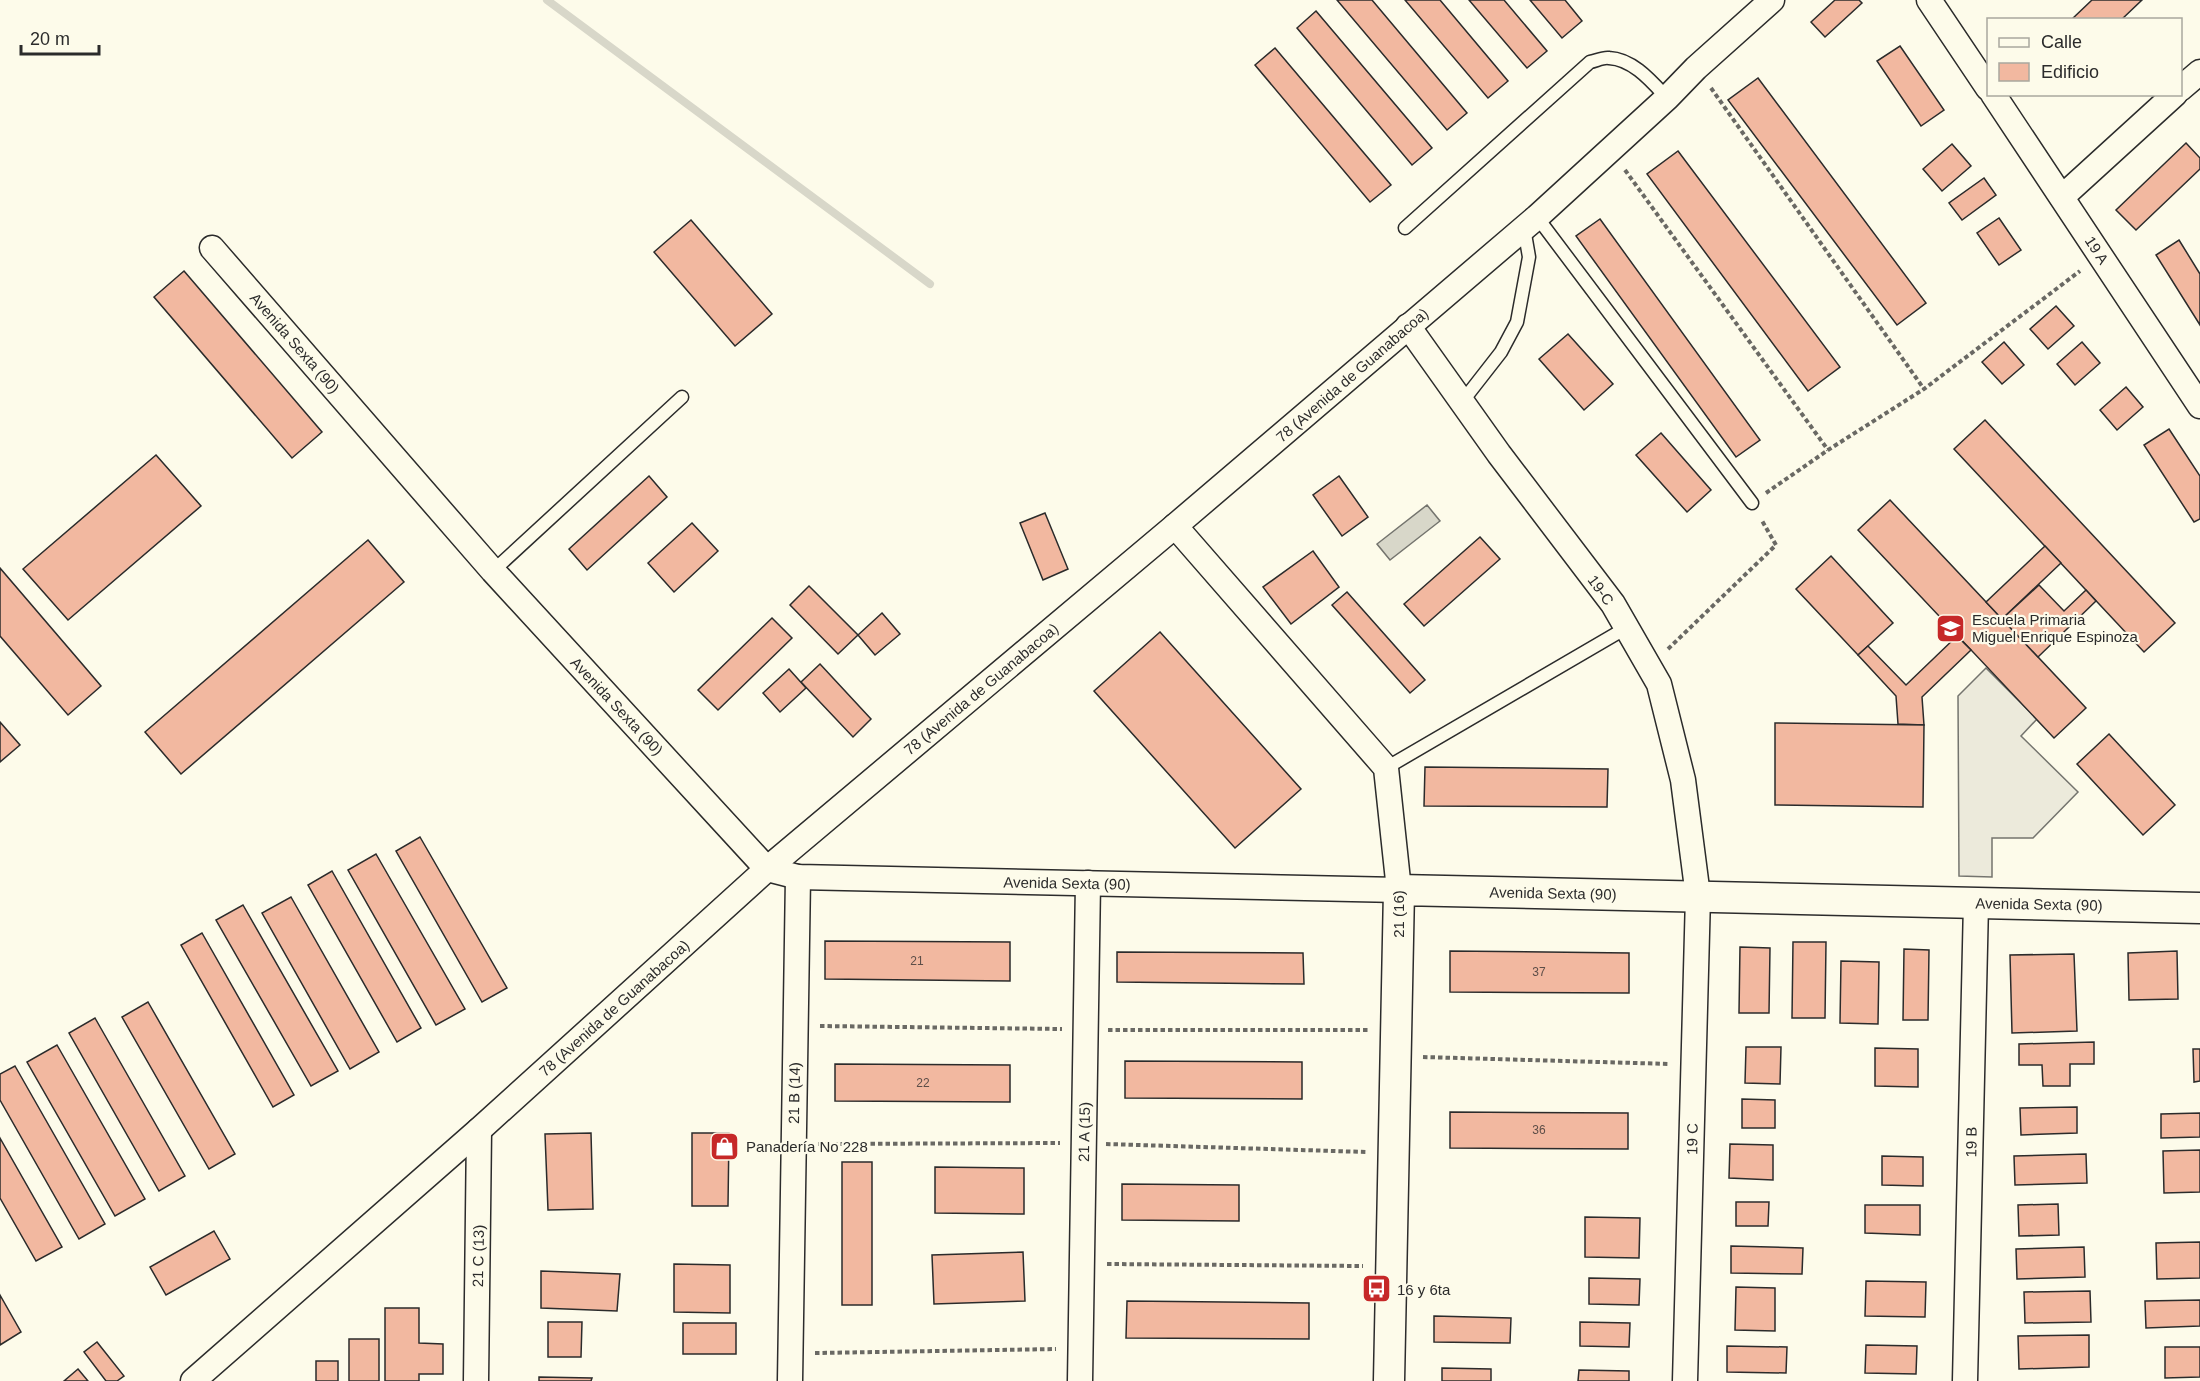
<svg xmlns="http://www.w3.org/2000/svg" width="2200" height="1381" font-family="Helvetica,sans-serif">
  <style>
    .parking { fill: #eceadb; stroke: #74746e; stroke-width: 1.5 }
    .water { fill: #d8d7c9; stroke: #74746e; stroke-width: 1.5 }
    .lines { fill: none; stroke-linecap: round; stroke-linejoin: round }
    .stream { stroke: #d8d7c9; stroke-width: 8 }
    .building { fill: #f2b8a0; stroke: #2b2b2b; stroke-width: 1.5 }
    .service-casing { stroke: #2b2b2b; stroke-width: 15 }
    .minor-casing { stroke: #2b2b2b; stroke-width: 27 }
    .tertiary-casing { stroke: #2b2b2b; stroke-width: 33 }
    .path { stroke: #6a6964; stroke-width: 4; stroke-dasharray: 4.5 3; stroke-linecap: butt }
    .service { stroke: #fdfbea; stroke-width: 12 }
    .minor { stroke: #fdfbea; stroke-width: 24 }
    .tertiary { stroke: #fdfbea; stroke-width: 30 }
    .labels { text-anchor: middle; dominant-baseline: central; stroke-width: 4.5; stroke-linejoin: round; paint-order: stroke }
    .number-label { font-size: 12px; fill: #5d4e48 }
    .street-label { font-size: 15px; fill: #2b2b2b; stroke: #fdfbea }
    .poi-label { font-size: 15px; fill: #2b2b2b; stroke: #fdfbea; text-anchor: start }
  </style>
  <rect width="100%" height="100%" fill="#fdfbea"/>
  <path class="parking" d="M1986,668L2037,719L2021,736L2078,792L2033,838H1992V877L1959,876L1958,696Z"/>
  <path class="water" d="M1427,505L1440,521L1390,560L1377,544Z"/>
  <g class="lines">
    <path class="stream" d="M547,0L930,284"/>
  </g>
  <g class="building">
    <path d="M1337,0H1372L1467,113L1447,130Z"/>
    <path d="M1405,0H1440L1508,81L1488,98Z"/>
    <path d="M1469,0H1504L1547,51L1527,68Z"/>
    <path d="M1530,0H1565L1582,21L1562,38Z"/>
    <path d="M1835,0H1859L1862,3L1825,37L1811,22Z"/>
    <path d="M2092,0H2142L2121,20H2071Z"/>
    <path d="M1316,11L1432,148L1412,165L1297,28Z"/>
    <path d="M1900,46L1944,110L1921,126L1877,61Z"/>
    <path d="M1275,48L1391,185L1370,202L1255,65Z"/>
    <path d="M1758,78L1926,303L1897,325L1728,100Z"/>
    <path d="M2186,143L2200,158V169L2136,230L2116,210Z"/>
    <path d="M1952,144L1971,166L1942,191L1923,169Z"/>
    <path d="M1678,151L1840,367L1808,391L1647,174Z"/>
    <path d="M1984,178L1996,195L1962,220L1949,203Z"/>
    <path d="M1999,218L2021,250L1999,265L1977,233Z"/>
    <path d="M1600,219L1760,440L1736,457L1576,236Z"/>
    <path d="M691,220L772,314L735,346L654,252Z"/>
    <path d="M2179,240L2200,274V325L2156,255Z"/>
    <path d="M184,271L322,432L292,458L154,297Z"/>
    <path d="M2056,306L2074,326L2048,349L2030,329Z"/>
    <path d="M1568,334L1613,384L1584,410L1539,359Z"/>
    <path d="M2004,342L2024,365L2002,384L1982,362Z"/>
    <path d="M2082,342L2100,363L2075,385L2057,364Z"/>
    <path d="M2126,387L2143,407L2117,430L2100,410Z"/>
    <path d="M1985,420L2175,623L2144,652L1954,449Z"/>
    <path d="M2169,429L2200,476V519L2194,522L2144,445Z"/>
    <path d="M1661,433L1711,490L1687,512L1636,455Z"/>
    <path d="M156,455L201,506L68,620L23,569Z"/>
    <path d="M649,476L667,497L587,570L569,549Z"/>
    <path d="M1339,476L1368,517L1342,536L1313,495Z"/>
    <path d="M1890,500L2086,708L2054,738L1858,530Z"/>
    <path d="M1045,513L1068,569L1043,580L1020,523Z"/>
    <path d="M692,523L718,551L674,592L648,563Z"/>
    <path d="M1480,537L1500,559L1424,626L1404,604Z"/>
    <path d="M368,540L404,582L181,774L145,732Z"/>
    <path d="M2045,546L2061,563L2002,619L1986,602Z"/>
    <path d="M1313,551L1339,587L1291,624L1263,587Z"/>
    <path d="M1831,556L1893,623L1858,655L1796,589Z"/>
    <path d="M0,568L101,686L68,715L0,636Z"/>
    <path d="M2039,585L2064,611L2086,590L2096,601L2038,657L2002,619Z"/>
    <path d="M809,586L858,635L838,654L790,605Z"/>
    <path d="M1347,592L1425,680L1410,693L1332,605Z"/>
    <path d="M882,613L900,634L875,655L858,635Z"/>
    <path d="M772,618L792,638L718,710L698,690Z"/>
    <path d="M1160,632L1301,789L1235,848L1094,691Z"/>
    <path d="M1957,636L1971,650L1922,697L1924,725L1898,724L1896,696L1858,655L1868,646L1906,685Z"/>
    <path d="M820,664L871,719L853,737L801,682Z"/>
    <path d="M789,669L806,688L780,712L763,693Z"/>
    <path d="M0,722L20,745L0,762Z"/>
    <path d="M1775,723L1924,725L1923,807L1775,805Z"/>
    <path d="M2109,734L2175,805L2143,835L2077,764Z"/>
    <path d="M1425,767L1608,769L1607,807L1424,806Z"/>
    <path d="M420,837L507,988L482,1002L396,851Z"/>
    <path d="M376,854L465,1009L436,1025L348,870Z"/>
    <path d="M332,871L421,1028L397,1042L308,885Z"/>
    <path d="M291,897L379,1052L350,1069L262,913Z"/>
    <path d="M243,905L338,1071L311,1086L216,920Z"/>
    <path d="M202,933L294,1095L273,1107L181,945Z"/>
    <path d="M825,941L1010,942V981L825,979Z"/>
    <path d="M1793,942H1826L1825,1018H1792Z"/>
    <path d="M1740,947L1770,948L1769,1013H1739Z"/>
    <path d="M1904,949L1929,950L1928,1020H1903Z"/>
    <path d="M1450,951L1629,953V993L1450,992Z"/>
    <path d="M2177,951L2178,999L2129,1000L2128,953Z"/>
    <path d="M1117,952L1303,953L1304,984L1117,982Z"/>
    <path d="M2074,954L2077,1031L2012,1033L2010,955Z"/>
    <path d="M1841,961L1879,962L1878,1024L1840,1023Z"/>
    <path d="M148,1002L235,1154L209,1169L122,1017Z"/>
    <path d="M95,1018L185,1176L159,1191L69,1033Z"/>
    <path d="M2094,1042V1064H2070V1086H2043L2042,1065H2019V1044Z"/>
    <path d="M57,1045L145,1199L115,1216L27,1062Z"/>
    <path d="M1746,1047H1781L1780,1084L1745,1083Z"/>
    <path d="M1875,1048L1918,1049V1087L1875,1086Z"/>
    <path d="M2193,1049H2200V1081L2194,1082Z"/>
    <path d="M1125,1061L1302,1062V1099L1125,1098Z"/>
    <path d="M835,1064L1010,1065V1102L835,1101Z"/>
    <path d="M15,1066L105,1224L79,1239L0,1100V1074Z"/>
    <path d="M1742,1099L1775,1100V1128H1742Z"/>
    <path d="M2077,1107V1133L2021,1135L2020,1108Z"/>
    <path d="M1450,1112L1628,1113V1149L1450,1148Z"/>
    <path d="M2200,1113V1137L2161,1138V1114Z"/>
    <path d="M591,1133L593,1209L548,1210L545,1134Z"/>
    <path d="M692,1133H729L728,1206H692Z"/>
    <path d="M0,1138L62,1247L36,1261L0,1198Z"/>
    <path d="M1730,1144L1773,1145V1180L1729,1178Z"/>
    <path d="M2200,1150V1192L2164,1193L2163,1151Z"/>
    <path d="M2086,1154L2087,1183L2015,1185L2014,1156Z"/>
    <path d="M1882,1156L1923,1157V1186L1882,1185Z"/>
    <rect x="842" y="1162" width="30" height="143"/>
    <path d="M935,1167L1024,1168V1214L935,1213Z"/>
    <path d="M1122,1184L1239,1185V1221L1122,1220Z"/>
    <path d="M1736,1202H1769L1768,1226H1736Z"/>
    <path d="M2058,1204L2059,1235L2019,1236L2018,1205Z"/>
    <path d="M1865,1205H1920V1235L1865,1233Z"/>
    <path d="M1585,1217L1640,1218L1639,1258L1585,1257Z"/>
    <path d="M214,1231L230,1259L166,1295L150,1267Z"/>
    <path d="M2200,1242V1278L2157,1279L2156,1243Z"/>
    <path d="M1731,1246L1803,1248L1802,1274L1731,1273Z"/>
    <path d="M2084,1247L2085,1277L2017,1279L2016,1249Z"/>
    <path d="M1023,1252L1025,1301L934,1304L932,1255Z"/>
    <path d="M674,1264L730,1265V1313L674,1312Z"/>
    <path d="M541,1271L620,1274L617,1311L541,1308Z"/>
    <path d="M1589,1278L1640,1279L1639,1305L1589,1304Z"/>
    <path d="M1866,1281L1926,1282L1925,1317L1865,1316Z"/>
    <path d="M1736,1287L1775,1288V1331L1735,1330Z"/>
    <path d="M2090,1291L2091,1322L2025,1323L2024,1292Z"/>
    <path d="M0,1295L21,1332L0,1345Z"/>
    <path d="M2200,1300V1326L2146,1328L2145,1301Z"/>
    <path d="M1127,1301L1309,1303V1339L1126,1338Z"/>
    <path d="M385,1308H419V1343L443,1344V1374H419V1381H385Z"/>
    <path d="M1434,1316L1511,1318L1510,1343L1434,1342Z"/>
    <path d="M548,1322H582L581,1357H548Z"/>
    <path d="M1580,1322L1630,1323L1629,1347L1580,1346Z"/>
    <rect x="683" y="1323" width="53" height="31"/>
    <path d="M2089,1335V1367L2019,1369L2018,1336Z"/>
    <rect x="349" y="1339" width="30" height="42"/>
    <path d="M97,1342L124,1376L117,1381H106L84,1352Z"/>
    <path d="M1866,1345L1917,1346L1916,1374L1865,1373Z"/>
    <path d="M1727,1346L1787,1347L1786,1373L1727,1372Z"/>
    <path d="M2165,1347H2200V1377L2165,1378Z"/>
    <rect x="316" y="1361" width="22" height="20"/>
    <path d="M1442,1368L1491,1369V1381H1442Z"/>
    <path d="M78,1369L88,1381H64Z"/>
    <path d="M1579,1370L1629,1371V1381H1578Z"/>
    <path d="M539,1377L592,1378L591,1381H539Z"/>
  </g>
  <g class="lines">
    <defs>
      <g id="service">
        <path d="M1537,217L1752,503"/>
        <path d="M1405,228L1590,62C1596,61 1603,57 1609,58C1633,59 1652,82 1667,98"/>
        <path d="M1462,402L1501,352L1517,322L1529,257L1524,228"/>
        <path d="M493,571L682,397"/>
        <path d="M1386,768L1626,628"/>
      </g>
      <g id="minor">
        <path d="M1929,0L1988,88"/>
        <path d="M2180,89L2200,72"/>
        <path d="M1993,94L2200,406"/>
        <path d="M2062,197L2175,94"/>
        <path d="M212,248L493,571L767,869L798,877L1399,890L1386,768L1175,526"/>
        <path d="M1408,326L1499,454L1613,604L1659,684L1683,780L1698,896L1685,1381"/>
        <path d="M193,1381L479,1130L767,869L1175,526L1537,217L1667,98L1696,68L1772,0"/>
        <path d="M476,1381L479,1130"/>
        <path d="M790,1381L798,877"/>
        <path d="M1080,1381L1088,883"/>
        <path d="M1965,1381L1976,903"/>
      </g>
      <path id="tertiary" d="M1389,1381L1399,890L2200,908"/>
    </defs>
    <use href="#service" class="service-casing"/>
    <use href="#minor" class="minor-casing"/>
    <use href="#tertiary" class="tertiary-casing"/>
    <g class="path">
      <path d="M1711,88L1924,389"/>
      <path d="M1625,170L1828,450"/>
      <path d="M1766,493L1828,450L1924,389L2080,271"/>
      <path d="M1668,649L1776,545L1761,519"/>
      <path d="M820,1026L1062,1029"/>
      <path d="M1108,1030H1368"/>
      <path d="M1423,1057L1670,1064"/>
      <path d="M818,1144L1060,1143"/>
      <path d="M1106,1144L1366,1152"/>
      <path d="M1107,1264L1363,1266"/>
      <path d="M815,1353L1056,1349"/>
    </g>
    <use href="#service" class="service"/>
    <use href="#minor" class="minor"/>
    <use href="#tertiary" class="tertiary"/>
  </g>
  <defs>
    <symbol id="school-square" viewBox="-11 -11 22 22"><rect x="-9" y="-9" width="18" height="18" rx="4" fill="#c62828" stroke="#fdfbea"/><path d="M0-5L7-2L0 1L-7-2ZM-4 1L0 2.5L4 1V4Q0 6-4 4Z" fill="#fff"/></symbol>
    <symbol id="shop-square" viewBox="-11 -11 22 22"><rect x="-9" y="-9" width="18" height="18" rx="4" fill="#c62828" stroke="#fdfbea"/><path d="M-5-2.5h2.3a2.7 3.5 0 0 1 5.4 0H5L5.5 6h-11ZM-1.5-2.5h3a1.5 2.3 0 0 0-3 0Z" fill="#fff"/></symbol>
    <symbol id="bus-square" viewBox="-11 -11 22 22"><rect x="-9" y="-9" width="18" height="18" rx="4" fill="#c62828" stroke="#fdfbea"/><path d="M-5-6H5V4H4V6H2V4H-2V6H-4V4H-5ZM-3.5-4V0h7V-4ZM-3.5 1.2v1.5H-2V1.2ZM2 1.2v1.5H3.5V1.2Z" fill="#fff"/></symbol>
  </defs>
  <g fill-rule="evenodd">
    <use href="#school-square" x="1934" y="612" width="33" height="33"/>
    <use href="#shop-square" x="708" y="1130" width="33" height="33"/>
    <use href="#bus-square" x="1360" y="1272" width="33" height="33"/>
  </g>
  <g class="labels">
    <g class="number-label">
      <text x="917" y="961">21</text>
      <text x="1539" y="972">37</text>
      <text x="923" y="1083">22</text>
      <text x="1539" y="1130">36</text>
    </g>
    <g class="street-label">
      <text transform="translate(2097 250) rotate(57)">19 A</text>
      <text transform="translate(295 343) rotate(49)">Avenida Sexta (90)</text>
      <text transform="translate(1352 375) rotate(-41)">78 (Avenida de Guanabacoa)</text>
      <text transform="translate(1601 590) rotate(54)">19-C</text>
      <text transform="translate(981 689) rotate(-40)">78 (Avenida de Guanabacoa)</text>
      <text transform="translate(617 706) rotate(47)">Avenida Sexta (90)</text>
      <text transform="translate(1067 883) rotate(1)">Avenida Sexta (90)</text>
      <text transform="translate(1553 893) rotate(1)">Avenida Sexta (90)</text>
      <text transform="translate(2039 904) rotate(1)">Avenida Sexta (90)</text>
      <text transform="translate(1398 914) rotate(-90)">21 (16)</text>
      <text transform="translate(614 1008) rotate(-42)">78 (Avenida de Guanabacoa)</text>
      <text transform="translate(794 1093) rotate(-89)">21 B (14)</text>
      <text transform="translate(1084 1132) rotate(-89)">21 A (15)</text>
      <text transform="translate(1692 1139) rotate(-89)">19 C</text>
      <text transform="translate(1971 1142) rotate(-89)">19 B</text>
      <text transform="translate(478 1256) rotate(-89)">21 C (13)</text>
    </g>
    <g class="poi-label">
      <text x="1972" y="619">Escuela Primaria<tspan x="1972" dy="17">Miguel Enrique Espinoza</tspan></text>
      <text x="746" y="1146">Panadería No 228</text>
      <text x="1397" y="1289">16 y 6ta</text>
    </g>
  </g>
  <rect x="1987" y="18" width="195" height="78" fill="#fdfbea" stroke="#a9a89e" stroke-width="1.5"/>
  <rect x="1999" y="38" width="30" height="9" fill="#fdfbea" stroke="#a9a89e" stroke-width="1.5"/>
  <text x="2041" y="48" font-size="18" fill="#2b2b2b">Calle</text>
  <rect x="1999" y="63" width="30" height="18" fill="#f2b8a0" stroke="#a9a89e" stroke-width="1.5"/>
  <text x="2041" y="78" font-size="18" fill="#2b2b2b">Edificio</text>
  <path d="M21 45v9h78v-9" fill="none" stroke="#2b2b2b" stroke-width="3"/>
  <text x="30" y="45" font-size="18" fill="#2b2b2b" stroke="#fdfbea" stroke-width="4.5" paint-order="stroke">20 m</text>
</svg>
